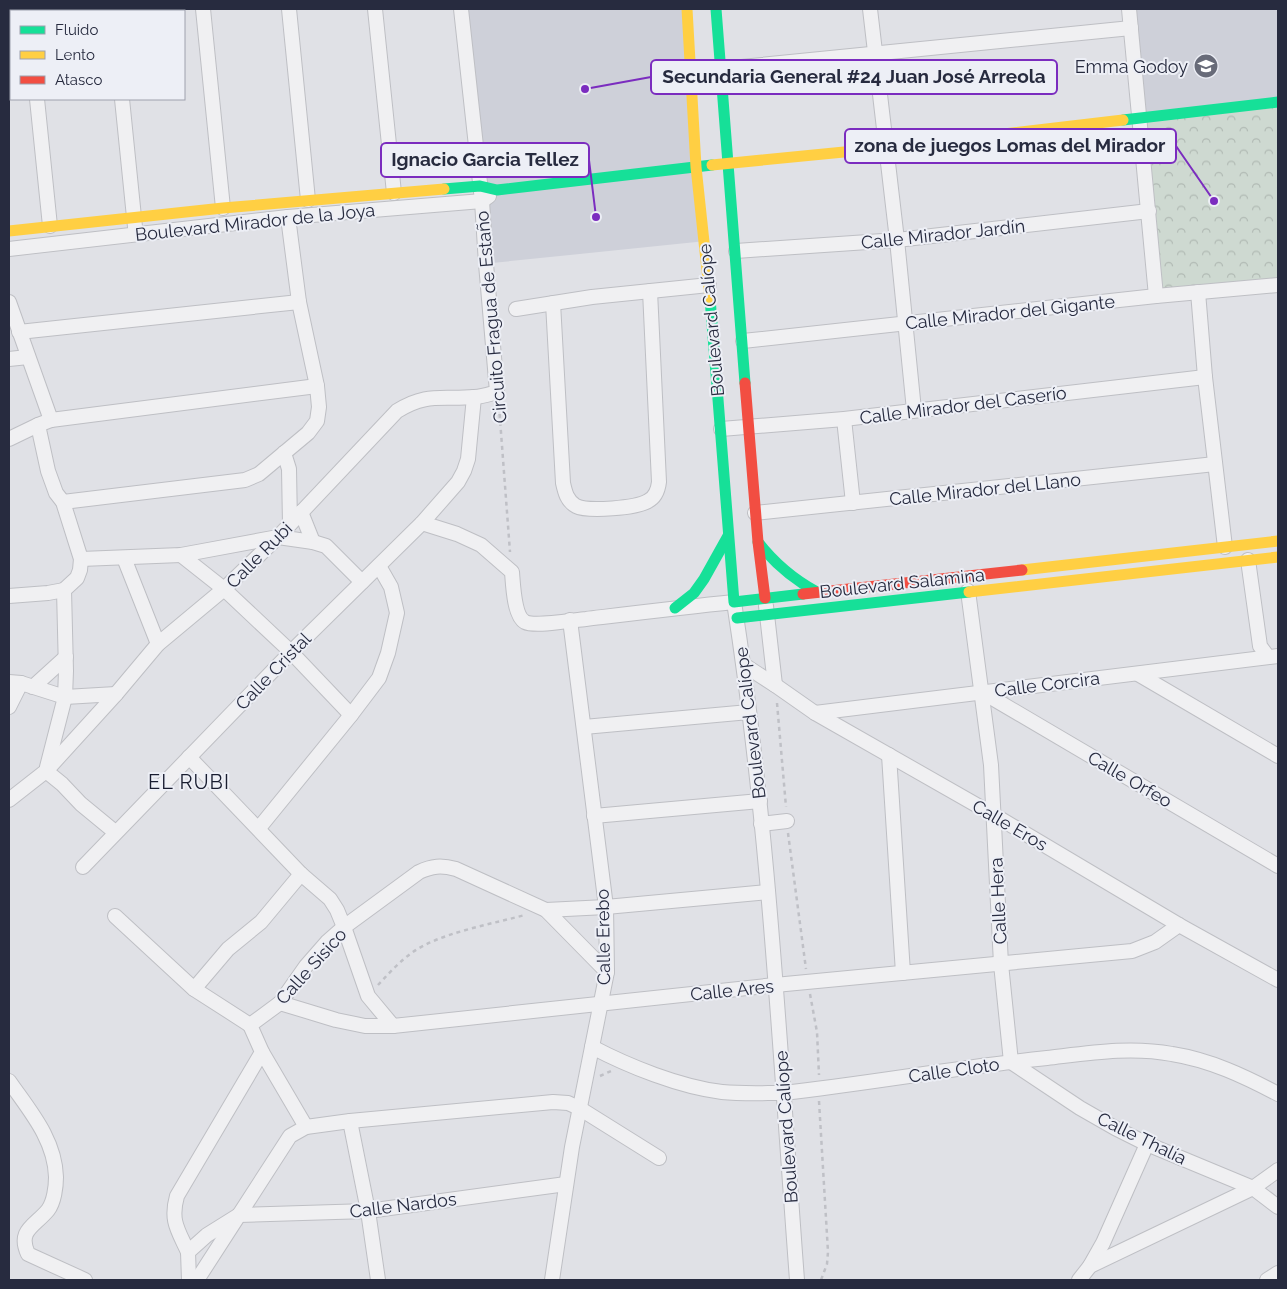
<svg xmlns="http://www.w3.org/2000/svg" width="1287" height="1289" font-family="Raleway,sans-serif">
  <style>
    .built { fill: #ced0d9 }
    .park { fill: url(#park-crowns) }
    .lines { fill: none; stroke-linecap: round; stroke-linejoin: round }
    .street-casing { stroke: #bebfc4; stroke-width: 16 }
    .path { stroke: #bfc0c6; stroke-width: 2.5; stroke-dasharray: 4 4; stroke-linecap: butt }
    .street { stroke: #f0f0f2; stroke-width: 14 }
    .fast { stroke: #16e098; stroke-width: 11 }
    .slow { stroke: #ffcf43; stroke-width: 11 }
    .jam { stroke: #f24e42; stroke-width: 11 }
    .labels { text-anchor: middle; dominant-baseline: central; stroke-width: 4; stroke-linejoin: round; paint-order: stroke }
    .poi-label { font-size: 18px; fill: #272b3f; stroke: #edeff6; text-anchor: end }
    .street-label { font-size: 18px; fill: #272b3f; stroke: #edeff6 }
    .quarter-label { font-size: 20px; letter-spacing: 1px; fill: #191d30; stroke: #edeff6 }
    .leader { fill: none; stroke: #7b2cbf; stroke-width: 2 }
    .callout-dot { fill: #7b2cbf; stroke: #edeff6; stroke-width: 2 }
    .callout { fill: #edeff6; stroke: #7b2cbf; stroke-width: 2 }
    .callout-label { font-size: 19px; text-anchor: middle; font-weight: bold; fill: #272b3f }
  </style>
  <defs>
    <pattern id="park-crowns" width="20" height="18" patternUnits="userSpaceOnUse" patternTransform="scale(1.25)"><rect width="20" height="18" fill="#ced9d1"/><path d="M2 6a3 3 0 1 1 6 0M12 15a3 3 0 1 1 6 0" fill="none" stroke="#b1bab4"/></pattern>
  </defs>
  <rect width="100%" height="100%" fill="#e0e1e6"/>
  <g class="built">
    <path d="M467,9H688L706,241L492,263Z"/>
    <path d="M1128,9H1278V100L1141,117Z"/>
  </g>
  <path class="park" d="M1278,100V285L1161,298L1141,117Z"/>
  <g class="lines">
    <defs>
      <g id="street">
        <path d="M27,9V11"/>
        <path d="M113,9L114,11"/>
        <path d="M203,9L223,208"/>
        <path d="M289,9L308,200"/>
        <path d="M375,9L394,193"/>
        <path d="M870,9L897,240L914,410"/>
        <path d="M1129,9L1156,296"/>
        <path d="M721,69L1131,28"/>
        <path d="M37,99L50,226"/>
        <path d="M122,99L135,227"/>
        <path d="M9,249L288,217L482,201L489,196"/>
        <path d="M736,251L897,240L1149,211"/>
        <path d="M1198,292L1205,377L1225,547"/>
        <path d="M9,302L51,420L38,425L48,471L56,493L63,502L81,559L80,570L77,578L64,590L66,671L65,697L47,767"/>
        <path d="M553,303L563,483C565,492 567,501 576,506C588,512 637,508 648,501C656,497 658,490 659,482L650,291"/>
        <path d="M516,309L592,297L709,285"/>
        <path d="M19,332L299,302"/>
        <path d="M743,341L1156,296L1278,285"/>
        <path d="M9,359L28,357"/>
        <path d="M844,419L853,503"/>
        <path d="M51,420L317,386"/>
        <path d="M721,429L844,419L1205,377"/>
        <path d="M9,439L38,425"/>
        <path d="M284,453L289,469L290,524"/>
        <path d="M63,502L245,480L259,474L308,433L317,421L319,407L317,386L299,302L288,217"/>
        <path d="M301,512L313,542"/>
        <path d="M755,513L1215,464"/>
        <path d="M422,523L457,534L481,545L512,572C513,584 514,616 525,622C535,627 574,620 586,619C636,613 685,607 734,602C769,827 780,1054 797,1280"/>
        <path d="M181,555L224,589L291,652L351,715"/>
        <path d="M124,558L158,644"/>
        <path d="M81,559L181,555L278,537L313,542L326,546L362,582"/>
        <path d="M1248,560L1260,646L1268,657"/>
        <path d="M968,591L991,765L1001,964L1011,1062L1080,1108L1115,1128L1147,1144L1253,1188L1278,1207"/>
        <path d="M9,596L48,593L64,590"/>
        <path d="M766,606L775,685"/>
        <path d="M744,665L775,685L815,713L994,815L1179,925L1278,980"/>
        <path d="M1138,674L1278,756"/>
        <path d="M9,682L21,683L65,697L116,694"/>
        <path d="M33,687L66,657"/>
        <path d="M982,692L1278,866"/>
        <path d="M9,707L21,683"/>
        <path d="M815,713L1278,656"/>
        <path d="M584,727L749,712"/>
        <path d="M889,755L903,973"/>
        <path d="M189,757L301,874L330,899L337,910L344,927L368,996L393,1026"/>
        <path d="M46,771L62,784L81,804L115,832"/>
        <path d="M9,800L46,771L116,694L158,644L224,589L278,537L397,411C427,392 442,400 474,397C482,397 490,394 497,392L486,264L482,201L461,9"/>
        <path d="M594,816L760,801"/>
        <path d="M761,824L787,821"/>
        <path d="M259,828L351,715L379,678L388,653L397,613L391,587L379,566"/>
        <path d="M83,867L291,652L422,523L458,482L464,471L468,459L474,397"/>
        <path d="M546,910L606,907L768,892"/>
        <path d="M115,916L194,989L250,1025"/>
        <path d="M194,989L228,949L261,922L301,874"/>
        <path d="M280,1003L336,1020L365,1026H393L775,985L1132,951L1155,942L1179,925"/>
        <path d="M592,1047C628,1066 680,1087 722,1092C742,1094 763,1093 783,1093C872,1083 959,1067 1047,1058C1089,1053 1130,1046 1172,1054C1210,1060 1244,1076 1278,1094"/>
        <path d="M262,1052L306,1127"/>
        <path d="M9,1081C29,1110 55,1139 56,1177C56,1187 54,1202 48,1210C35,1226 17,1230 28,1254L85,1280"/>
        <path d="M350,1121L368,1211L378,1280"/>
        <path d="M188,1252C178,1230 170,1221 177,1196L262,1052L250,1025L280,1003L306,966L327,942L344,927L419,872C432,866 441,865 456,869L546,910L607,972"/>
        <path d="M1090,1266L1103,1243L1147,1144"/>
        <path d="M189,1280L188,1252L207,1235L239,1215L368,1211L566,1184"/>
        <path d="M197,1280L290,1136L306,1127L350,1121L553,1102L568,1103L579,1108L659,1158"/>
        <path d="M552,1280L572,1147L607,972L606,907L570,620"/>
        <path d="M1079,1280L1090,1266L1253,1188L1278,1170"/>
        <path d="M1267,1280L1278,1273"/>
      </g>
    </defs>
    <use href="#street" class="street-casing"/>
    <g class="path">
      <path d="M499,406L510,552"/>
      <path d="M777,703L786,807"/>
      <path d="M788,833L806,969"/>
      <path d="M378,985C392,970 406,954 425,945C452,931 495,923 525,915"/>
      <path d="M810,994L817,1032L819,1075"/>
      <path d="M600,1076L611,1071"/>
      <path d="M819,1101L828,1252L827,1264L821,1280"/>
    </g>
    <use href="#street" class="street"/>
    <g class="fast">
      <path d="M716,9L745,383"/>
      <path d="M1123,120L1278,102"/>
      <path d="M444,189L480,186L497,190L712,165"/>
      <path d="M710,298L734,602L803,594"/>
      <path d="M758,542C775,564 793,579 817,592"/>
      <path d="M675,608L694,593L704,579L728,536"/>
      <path d="M737,618L969,592"/>
    </g>
    <g class="slow">
      <path d="M687,9L696,167L710,298"/>
      <path d="M712,165L885,148L1123,120"/>
      <path d="M9,231L223,208L444,189"/>
      <path d="M1022,570L1278,541"/>
      <path d="M969,592L1278,557"/>
    </g>
    <g class="jam">
      <path d="M745,383L758,542L765,598"/>
      <path d="M803,594L1022,570"/>
    </g>
  </g>
  <defs>
    <symbol id="school-disc" viewBox="-11 -11 22 22"><circle r="9.5" fill="#686b79" stroke="#edeff6"/><path d="M0-5L7-2L0 1L-7-2ZM-4 1L0 2.5L4 1V4Q0 6-4 4Z" fill="#fff"/></symbol>
  </defs>
  <g fill-rule="evenodd">
    <use href="#school-disc" x="1192" y="52" width="28" height="28"/>
  </g>
  <g class="labels">
    <g class="poi-label">
      <text x="1188" y="66">Emma Godoy</text>
    </g>
    <g class="street-label">
      <text transform="translate(255 222) rotate(-6)">Boulevard Mirador de la Joya</text>
      <text transform="translate(943 234) rotate(-6)">Calle Mirador Jardín</text>
      <text transform="translate(1010 312) rotate(-6)">Calle Mirador del Gigante</text>
      <text transform="translate(491 317) rotate(-95)">Circuito Fragua de Estaño</text>
      <text transform="translate(711 320) rotate(-95)">Boulevard Calíope</text>
      <text transform="translate(963 405) rotate(-7)">Calle Mirador del Caserío</text>
      <text transform="translate(985 489) rotate(-6)">Calle Mirador del Llano</text>
      <text transform="translate(259 555) rotate(-45)">Calle Rubi</text>
      <text transform="translate(902 583) rotate(-6)">Boulevard Salamina</text>
      <text transform="translate(273 671) rotate(-46)">Calle Cristal</text>
      <text transform="translate(1047 684) rotate(-7)">Calle Corcira</text>
      <text transform="translate(750 723) rotate(-97)">Boulevard Calíope</text>
      <text transform="translate(1130 779) rotate(30)">Calle Orfeo</text>
      <text transform="translate(1010 825) rotate(30)">Calle Eros</text>
      <text transform="translate(998 901) rotate(-93)">Calle Hera</text>
      <text transform="translate(603 937) rotate(-91)">Calle Erebo</text>
      <text transform="translate(311 966) rotate(-48)">Calle Sisico</text>
      <text transform="translate(732 990) rotate(-6)">Calle Ares</text>
      <text transform="translate(954 1070) rotate(-8)">Calle Cloto</text>
      <text transform="translate(786 1127) rotate(-94)">Boulevard Calíope</text>
      <text transform="translate(1142 1138) rotate(26)">Calle Thalía</text>
      <text transform="translate(403 1205) rotate(-7)">Calle Nardos</text>
    </g>
    <g class="quarter-label">
      <text x="189" y="782">EL RUBI</text>
    </g>
  </g>
  <path class="leader" d="M585 89L651 77M1214 201L1176 146M596 217L589 160"/>
  <g class="callout-dot">
    <circle cx="585" cy="89" r="5"/>
    <circle cx="1214" cy="201" r="5"/>
    <circle cx="596" cy="217" r="5"/>
  </g>
  <g class="callout">
    <rect x="651" y="60" width="406" height="34" rx="5"/>
    <rect x="845" y="129" width="331" height="34" rx="5"/>
    <rect x="381" y="143" width="208" height="34" rx="5"/>
  </g>
  <g class="callout-label">
    <text x="854" y="83">Secundaria General #24 Juan José Arreola</text>
    <text x="1010" y="152">zona de juegos Lomas del Mirador</text>
    <text x="485" y="166">Ignacio Garcia Tellez</text>
  </g>
  <rect width="1287" height="1289" fill="none" stroke="#272b3f" stroke-width="20"/>
  <rect x="10" y="10" width="175" height="90" fill="#edeff6" stroke="#9ea1ad"/>
  <rect x="20" y="26" width="25" height="8" fill="#16e098" stroke="#9ea1ad"/>
  <text x="55" y="35" font-size="15" fill="#272b3f">Fluido</text>
  <rect x="20" y="51" width="25" height="8" fill="#ffcf43" stroke="#9ea1ad"/>
  <text x="55" y="60" font-size="15" fill="#272b3f">Lento</text>
  <rect x="20" y="76" width="25" height="8" fill="#f24e42" stroke="#9ea1ad"/>
  <text x="55" y="85" font-size="15" fill="#272b3f">Atasco</text>
</svg>
